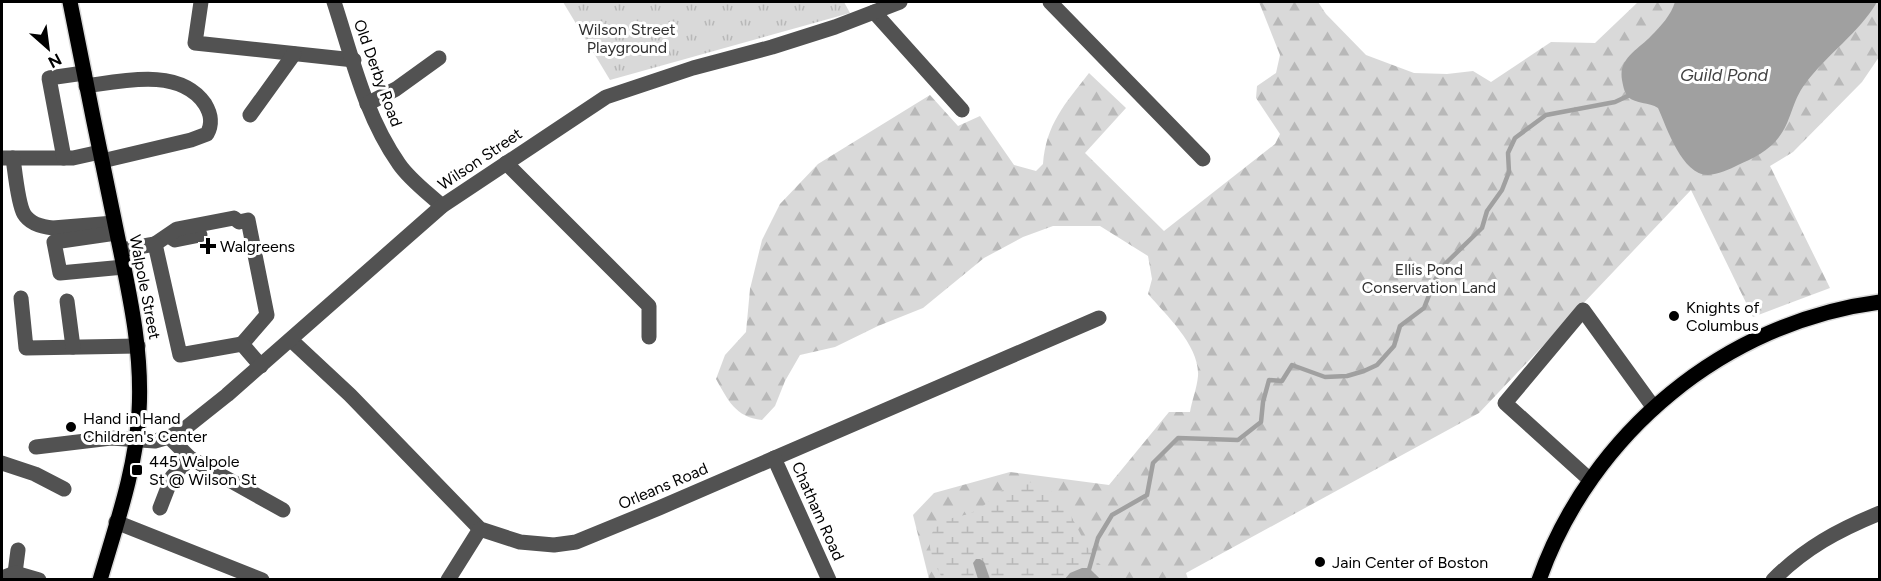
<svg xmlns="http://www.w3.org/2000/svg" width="1881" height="581" font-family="Figtree,sans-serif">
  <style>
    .forest { fill: url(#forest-firs) }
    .wetland { fill: url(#wetland-marsh) }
    .park { fill: url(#park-tufts) }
    .water { fill: #a0a0a0 }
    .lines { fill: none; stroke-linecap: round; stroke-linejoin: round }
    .stream { stroke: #a0a0a0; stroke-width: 4.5 }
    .major-casing { stroke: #dbdbdb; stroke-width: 18 }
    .minor { stroke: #525252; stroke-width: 15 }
    .major { stroke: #000; stroke-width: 15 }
    .poi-dot { fill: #000; stroke: #fff; stroke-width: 2 }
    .labels { text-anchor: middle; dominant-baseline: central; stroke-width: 6; stroke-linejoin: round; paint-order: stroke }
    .park-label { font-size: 16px; fill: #303030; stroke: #fff }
    .street-label { font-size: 16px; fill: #000; stroke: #fff }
    .poi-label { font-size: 16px; fill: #000; stroke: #fff; text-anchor: start }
    .water-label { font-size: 18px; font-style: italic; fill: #414141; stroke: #fff }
  </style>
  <defs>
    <pattern id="forest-firs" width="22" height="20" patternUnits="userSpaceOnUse" patternTransform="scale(1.5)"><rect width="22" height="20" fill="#d9d9d9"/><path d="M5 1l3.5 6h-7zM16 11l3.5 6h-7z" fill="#b8b8b8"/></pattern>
    <pattern id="wetland-marsh" width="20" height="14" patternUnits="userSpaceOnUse" patternTransform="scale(1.5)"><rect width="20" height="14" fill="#d9d9d9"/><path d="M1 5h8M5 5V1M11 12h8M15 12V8" fill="none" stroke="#b8b8b8"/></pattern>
    <pattern id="park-tufts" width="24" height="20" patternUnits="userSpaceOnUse" patternTransform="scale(1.5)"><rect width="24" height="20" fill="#d9d9d9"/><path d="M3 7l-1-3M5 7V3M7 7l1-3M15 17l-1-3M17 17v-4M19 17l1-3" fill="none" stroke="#b8b8b8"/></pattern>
  </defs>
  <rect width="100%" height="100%" fill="#fff"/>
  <path class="forest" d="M1259,2H1318L1326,14L1366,55L1414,73L1447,74L1473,71L1491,82L1551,42L1595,43L1638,2H1879V57L1862,82L1793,152L1770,166L1830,288L1753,317L1691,190L1479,413L1186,573L1188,579H929L913,515L934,493L1010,472L1109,485L1169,412H1190C1192,400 1197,388 1198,376C1200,346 1166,315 1148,294L1152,279L1148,256L1100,226H1053L1023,237L984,258L923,308L878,326L835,347L800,355L785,381L775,406L762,420C735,417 728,400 716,379L725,355L746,332L750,289L762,240L780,204L818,164L930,95L958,126L980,116L1014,165L1036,171L1043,164C1046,124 1065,104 1089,73L1126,108L1085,153L1164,231L1275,144L1280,134L1256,98L1257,86L1276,73L1280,55Z"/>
  <path class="wetland" d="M1034,482C1068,493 1074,528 1093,556C1099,565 1108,571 1115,579H1100L1089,568C1078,567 1072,571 1065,579H990L984,562L975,572L978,579H943C932,560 918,533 947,520C955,516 965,516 973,512C1000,498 997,484 1034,482Z"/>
  <path class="park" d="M563,2H844L850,13L610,80Z"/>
  <g class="water">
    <path d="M1675,2H1877C1859,33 1827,54 1805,84C1792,101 1791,122 1779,137C1770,150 1752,159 1738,165C1729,170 1718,174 1708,175C1682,175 1667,128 1658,108C1649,102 1636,104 1628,97C1624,92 1623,85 1622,80C1618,58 1639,49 1651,36C1661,26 1671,15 1675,2Z"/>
    <path d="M976,559H980L984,562L990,579H978L973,563Z"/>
    <path d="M1082,568H1089L1100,579H1065L1070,573Z"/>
  </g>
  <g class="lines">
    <path class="stream" d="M1086,580L1098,538L1112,515L1147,495L1153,463L1178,438L1238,440L1261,422L1263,402L1269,380L1282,381L1292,365L1325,377L1347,376L1364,371L1377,365L1394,346L1400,326L1424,308L1435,280L1445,264L1482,228L1487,211L1502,190L1509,172L1508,153L1515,138L1546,115L1615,102L1632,94"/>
    <defs>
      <g id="major">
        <path d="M70,2C84,74 99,147 114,219C127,284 143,346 139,412C136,469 116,525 100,580"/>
        <path d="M1539,580C1591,433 1725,322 1880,302"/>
      </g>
    </defs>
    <use href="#major" class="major-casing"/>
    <g class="minor">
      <path d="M201,2L195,43L354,60"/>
      <path d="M334,2C352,57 365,116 399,164C410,180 428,193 442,206"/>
      <path d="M1050,2L1203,159"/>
      <path d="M874,12L962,110"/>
      <path d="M86,86C122,81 180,67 205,104C211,114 213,123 207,134L191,140L102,161"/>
      <path d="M367,104L396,89L439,58"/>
      <path d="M250,115L294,54"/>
      <path d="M2,158H73L100,152"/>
      <path d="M13,158C15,172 18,204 24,214C30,224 43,227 53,228L114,223"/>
      <path d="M64,158L49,78L84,73"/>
      <path d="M506,163L649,306V337"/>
      <path d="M116,233L54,242L60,273L124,267"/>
      <path d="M169,236L175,240L200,235"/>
      <path d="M155,244L177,229L234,218L239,222L248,220L267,315L242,344"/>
      <path d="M121,250L155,244L180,355L242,344L261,366"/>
      <path d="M21,298L26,348L138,346"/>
      <path d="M67,301L73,347"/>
      <path d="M291,340L350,395L480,529L520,542L554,545L576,542L659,508L1099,318"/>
      <path d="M169,437L190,458L283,510"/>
      <path d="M36,447L111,438L155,441L169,437L183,430L227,395L442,206L606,97L693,68L772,47L835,27L900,2"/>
      <path d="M774,458L829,580"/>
      <path d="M2,463L35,474L64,489"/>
      <path d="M1589,479L1505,403L1583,310L1654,408"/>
      <path d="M160,508L172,477L190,458"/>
      <path d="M116,522L262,580"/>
      <path d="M15,573L18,550"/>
      <path d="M2,578L15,573L39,580"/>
      <path d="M448,580L480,529"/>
      <path d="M1773,580C1805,548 1838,530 1880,513"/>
    </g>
    <use href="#major" class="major"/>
  </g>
  <g class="poi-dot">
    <path d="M205 237h6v6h6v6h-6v6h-6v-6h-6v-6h6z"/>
    <circle cx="1674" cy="316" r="6"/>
    <circle cx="71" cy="427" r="6"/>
    <rect x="131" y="464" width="12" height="12" rx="3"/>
    <circle cx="1320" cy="562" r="6"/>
  </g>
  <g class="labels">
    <g class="park-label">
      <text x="627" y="29">Wilson Street<tspan x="627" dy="18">Playground</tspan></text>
      <text x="1429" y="269">Ellis Pond<tspan x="1429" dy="18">Conservation Land</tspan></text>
    </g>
    <g class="street-label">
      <text transform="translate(378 73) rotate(70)">Old Derby Road</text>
      <text transform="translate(480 159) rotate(-34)">Wilson Street</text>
      <text transform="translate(145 287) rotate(79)">Walpole Street</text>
      <text transform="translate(663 486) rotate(-23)">Orleans Road</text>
      <text transform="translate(818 511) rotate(66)">Chatham Road</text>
    </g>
    <g class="poi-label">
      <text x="220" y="246">Walgreens</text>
      <text x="1686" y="307">Knights of<tspan x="1686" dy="18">Columbus</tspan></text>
      <text x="83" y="418">Hand in Hand<tspan x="83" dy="18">Children's Center</tspan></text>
      <text x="149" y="461">445 Walpole<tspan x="149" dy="18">St @ Wilson St</tspan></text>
      <text x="1332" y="562">Jain Center of Boston</text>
    </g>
    <g class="water-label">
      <text x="1724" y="75">Guild Pond</text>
    </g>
  </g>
  <rect width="1881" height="581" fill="none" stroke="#000000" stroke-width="6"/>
  <g transform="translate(48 48) rotate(152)" stroke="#ffffff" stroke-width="4.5" paint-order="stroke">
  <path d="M0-4.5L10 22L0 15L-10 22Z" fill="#000000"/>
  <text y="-9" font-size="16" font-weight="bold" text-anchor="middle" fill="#000000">N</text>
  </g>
</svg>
